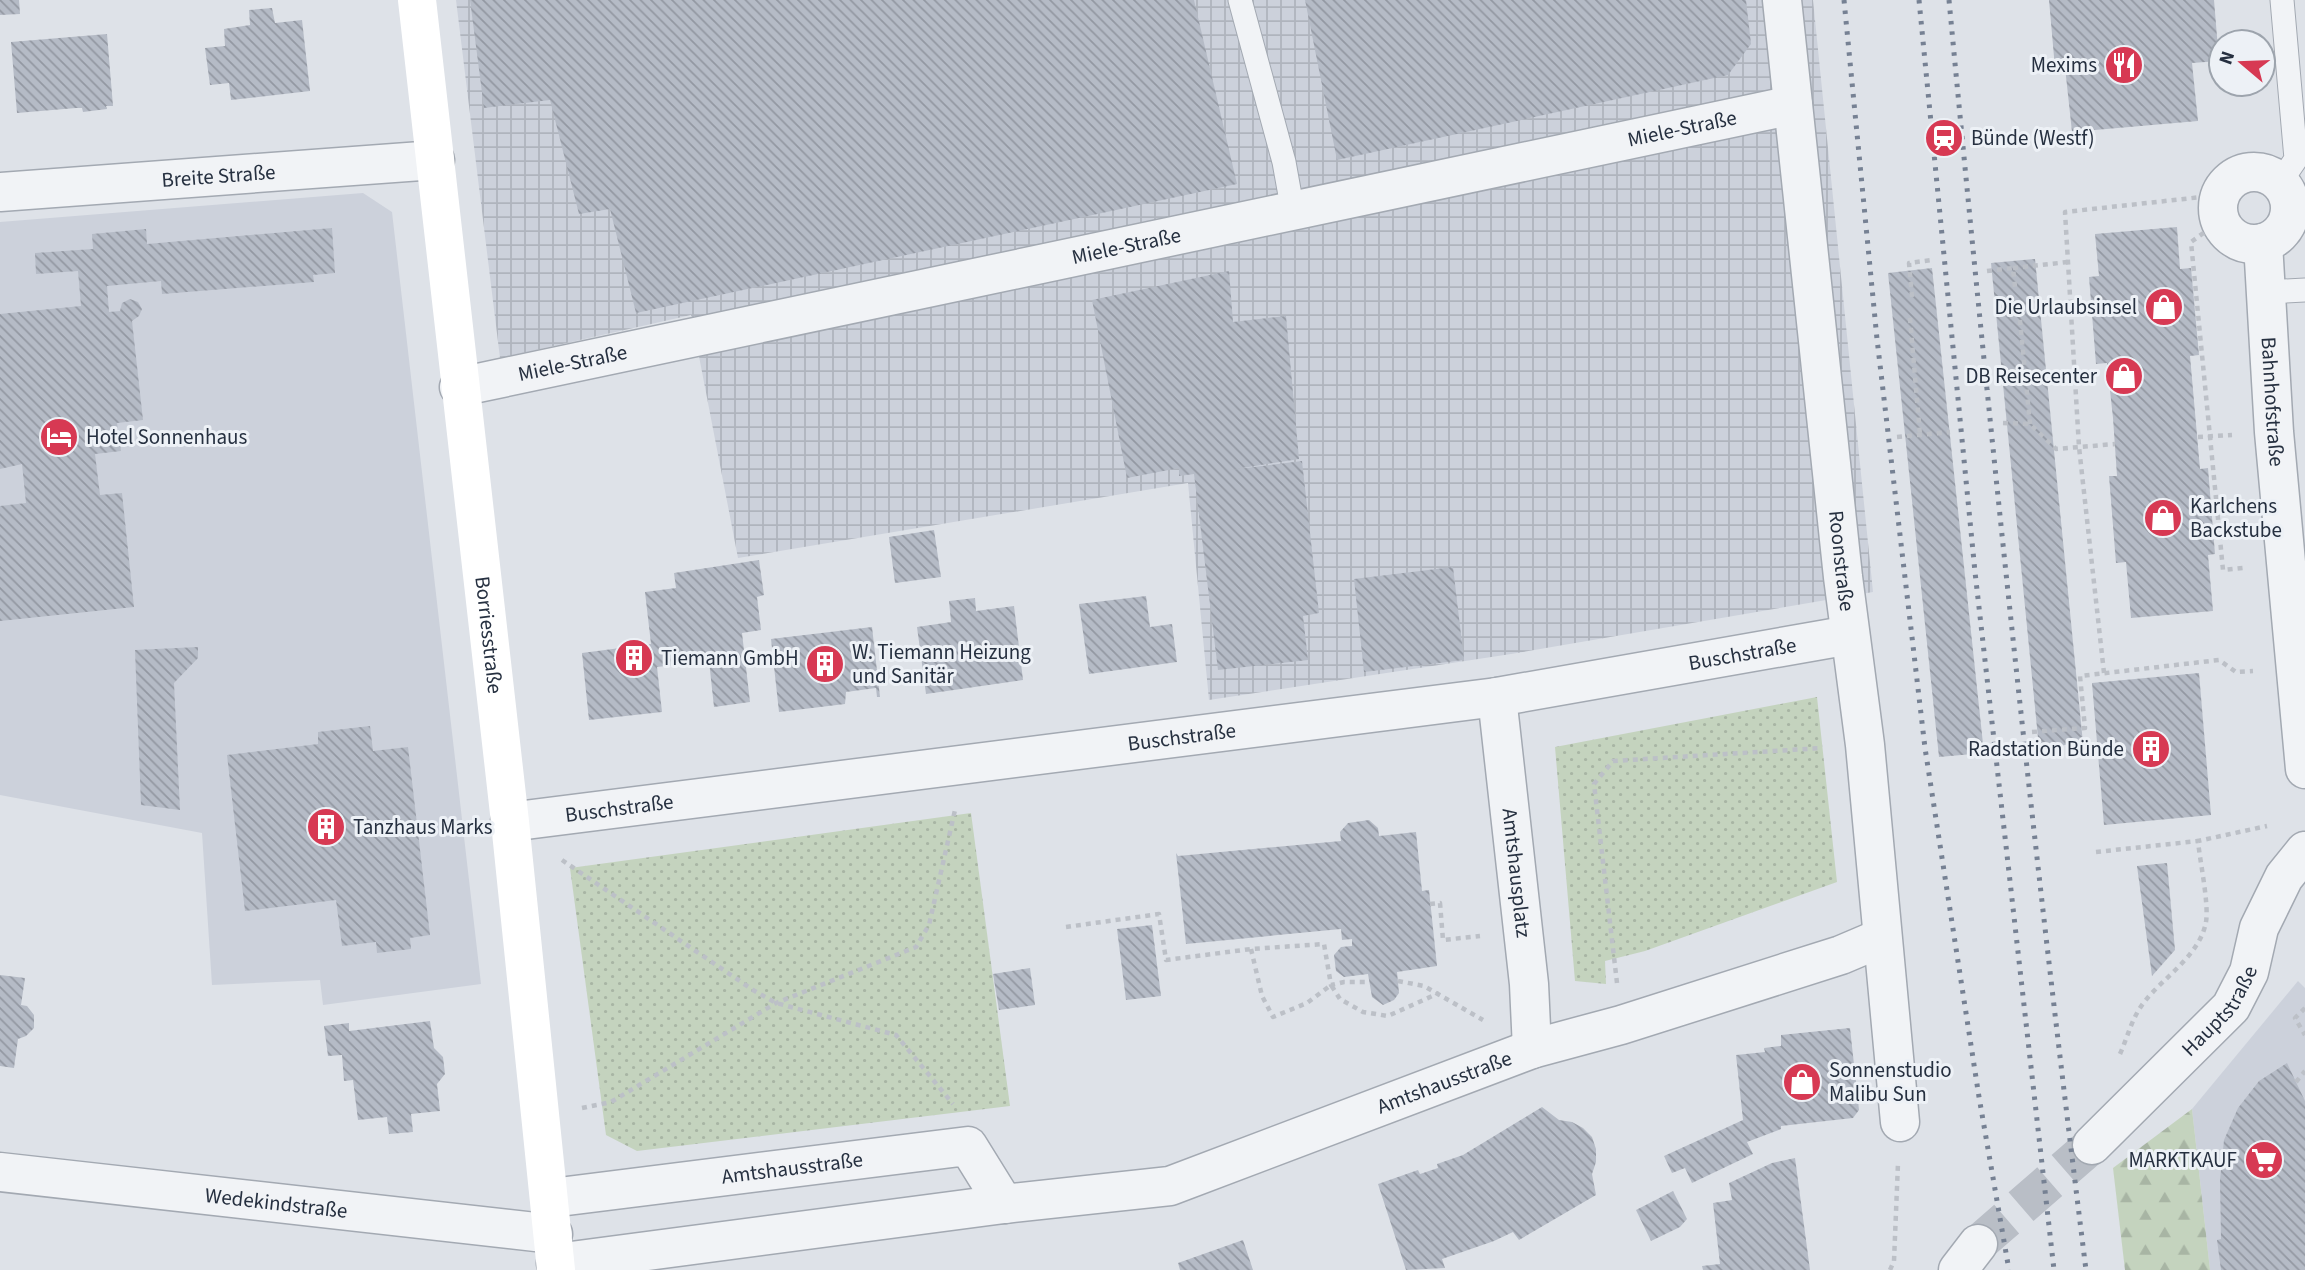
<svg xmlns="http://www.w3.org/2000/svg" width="2305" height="1270" font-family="'Source Sans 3',sans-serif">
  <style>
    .built { fill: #ccd1db }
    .industrial { fill: url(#industrial-grid) }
    .grass { fill: url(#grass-dots) }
    .forest { fill: url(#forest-firs) }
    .building { fill: url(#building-back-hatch) }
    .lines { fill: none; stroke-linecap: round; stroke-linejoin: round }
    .street-tunnel { stroke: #b9bec6; stroke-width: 38; stroke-dasharray: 38 19; stroke-linecap: butt }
    .lane-casing { stroke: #a3a9b2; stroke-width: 25 }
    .street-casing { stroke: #a3a9b2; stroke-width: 41 }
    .path { stroke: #bcc0c7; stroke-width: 4.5; stroke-dasharray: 5 5; stroke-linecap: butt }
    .lane { stroke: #f1f3f6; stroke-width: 23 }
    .street { stroke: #f1f3f6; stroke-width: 38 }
    .secondary { stroke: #fff; stroke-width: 38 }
    .rail { stroke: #768193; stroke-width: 5; stroke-dasharray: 3.5 7; stroke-linecap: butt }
    .labels { text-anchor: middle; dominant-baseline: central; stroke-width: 6; stroke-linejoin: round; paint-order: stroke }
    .poi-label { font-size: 21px; fill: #263040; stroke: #edf1f6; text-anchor: start }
    .street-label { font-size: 21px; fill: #263040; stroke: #edf1f6 }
  </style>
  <defs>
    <pattern id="industrial-grid" width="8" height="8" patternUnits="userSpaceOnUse" patternTransform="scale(1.75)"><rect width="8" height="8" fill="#ccd1db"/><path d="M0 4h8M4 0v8" fill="none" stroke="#afb4bd"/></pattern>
    <pattern id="grass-dots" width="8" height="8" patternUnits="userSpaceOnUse" patternTransform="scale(1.75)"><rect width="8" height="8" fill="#c4d3be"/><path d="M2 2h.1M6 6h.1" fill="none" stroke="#a8b5a4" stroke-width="1.8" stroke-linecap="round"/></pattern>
    <pattern id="forest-firs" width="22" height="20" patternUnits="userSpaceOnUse" patternTransform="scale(1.75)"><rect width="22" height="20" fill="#c4d3be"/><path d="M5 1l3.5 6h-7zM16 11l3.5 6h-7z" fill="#a8b5a4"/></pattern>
    <pattern id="building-back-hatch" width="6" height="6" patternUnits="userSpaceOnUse" patternTransform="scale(1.75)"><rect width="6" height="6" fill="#b5bbc6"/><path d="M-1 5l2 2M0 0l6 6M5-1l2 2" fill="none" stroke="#9398a2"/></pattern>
  </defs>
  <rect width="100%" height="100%" fill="#dee2e8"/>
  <g class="built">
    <path d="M363,193L392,212L481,984L323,1005L320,980L212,985L202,833L0,795V222Z"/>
    <path d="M2298,981L2305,988V1270H2210L2192,1109Z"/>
  </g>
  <path class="industrial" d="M456,0H1813L1873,592L1511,654L1209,700L1188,483L738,558L691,315L500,358Z"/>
  <g class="grass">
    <path d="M1817,697L1837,882L1645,951L1605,961L1606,984L1575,981L1555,747Z"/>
    <path d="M971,813L1010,1106L637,1151L606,1135L570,868Z"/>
  </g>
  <path class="forest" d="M2192,1109L2210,1270H2125L2113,1168Z"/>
  <g class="building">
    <path d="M0,0H19L20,14L0,15Z"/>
    <path d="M470,0H1194L1237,184L636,313L610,209L579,214L550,100L484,108Z"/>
    <path d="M1305,0H1746L1751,44L1728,75L1337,160Z"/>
    <path d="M2049,0H2214L2219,61L2192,63L2198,121L2072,132L2065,67L2055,68Z"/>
    <path d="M272,8L275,23L302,20L310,91L231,100L229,83L210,85L205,48L225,46L224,29L250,25L249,10Z"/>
    <path d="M107,34L113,106H106L107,109L83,112L82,108H76L17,113L11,42Z"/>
    <path d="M2177,227L2180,269L2191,268L2199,355L2190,356L2200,469L2208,468L2215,554L2208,555L2213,611L2131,618L2126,562L2116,563L2109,476H2117L2113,418L2107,363L2096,364L2089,277L2099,276L2095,234Z"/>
    <path d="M332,228L335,273L313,275L314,282L162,294L161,281L107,286L109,312L120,311L122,303L130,299L138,302L142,309L139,316L132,321L143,420L117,423L121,451L95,454L100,495L122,493L134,607L0,621V506L26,503L22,464L0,469V314L81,306L78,271L36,274L35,253L93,249L92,234L146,229L147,244Z"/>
    <path d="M2035,259L2083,743L2039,748L1991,263Z"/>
    <path d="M1932,268L1984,753L1939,757L1888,273Z"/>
    <path d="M1229,271L1233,322L1286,316L1299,459L1230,470L1302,461L1319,613L1303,616L1308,660L1218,670L1194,474L1179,476V468L1127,478L1092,300Z"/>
    <path d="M934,530L941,577L895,583L889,537Z"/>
    <path d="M759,560L764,595L757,597L761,630L742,633L750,702L714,707L709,661L657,667L662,712L589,720L582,653L651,644L645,592L676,588L674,573Z"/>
    <path d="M1453,567L1464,660L1364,672L1354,579Z"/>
    <path d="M1146,596L1150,627L1172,624L1177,662L1089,674L1079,604Z"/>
    <path d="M975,598L976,611L1014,606L1023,680L926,694L917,627L951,622L949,601Z"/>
    <path d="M872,627L880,697H877L876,688L846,692L845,704L779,712L771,639Z"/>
    <path d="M198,647V658L174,683L180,810L141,805L135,650Z"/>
    <path d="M2199,673L2211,815L2104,825L2092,683Z"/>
    <path d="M370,726L373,751L408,747L430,935L410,938L411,949L377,953L376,942L342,946L336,900L245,911L227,755L318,744V732Z"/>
    <path d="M1369,820L1378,828L1379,836L1416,832L1422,891L1429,890L1437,966L1397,972L1399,993L1394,1000L1383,1005L1372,997L1368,974L1344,977L1336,971L1334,955L1341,947L1352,946V939L1342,940L1341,929L1186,944L1176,853L1178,856L1341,841L1340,832L1348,823Z"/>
    <path d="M2167,863L2175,950L2152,976L2137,866Z"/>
    <path d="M1152,925L1161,996L1126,1000L1117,929Z"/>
    <path d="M1030,968L1035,1005L999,1010L993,974Z"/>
    <path d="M0,975L25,978L21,1005L27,1006L34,1015V1028L26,1036L18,1039L14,1068L0,1066Z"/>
    <path d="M430,1021L434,1048L443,1057L445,1074L437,1084L440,1111L411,1114L413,1132L389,1134L387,1117L358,1120L353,1080L344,1081L342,1055L328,1056L324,1026L349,1023V1031Z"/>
    <path d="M1850,1028L1859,1110L1853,1118L1781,1126V1129L1747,1142L1753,1154L1692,1183L1685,1168L1672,1173L1664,1156L1743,1120L1736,1055L1765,1052L1764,1048L1781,1046V1035Z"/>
    <path d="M2287,1063L2305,1101V1270H2221L2217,1240L2221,1239L2220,1180L2224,1140L2238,1108L2259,1081Z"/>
    <path d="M1542,1107L1559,1120L1572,1122L1583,1128L1592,1137L1596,1149V1162L1592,1174L1596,1195L1519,1240L1513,1232L1494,1241L1442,1259L1445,1268L1406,1270L1378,1184L1418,1170L1420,1174L1438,1168L1437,1164L1463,1155Z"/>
    <path d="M1795,1158L1810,1270H1703L1702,1266L1720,1264L1713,1203L1732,1200L1729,1183L1772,1163Z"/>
    <path d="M1673,1191L1687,1219L1680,1227L1651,1241L1636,1210Z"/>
    <path d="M1243,1240L1253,1270H1180L1178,1263Z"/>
  </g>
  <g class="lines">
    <path class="street-tunnel" d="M1978,1244L2092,1145"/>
    <defs>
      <g id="lane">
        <path d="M1240,0L1284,162L1293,212"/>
        <path d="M2281,181L2296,159L2282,0"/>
        <path d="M2266,292L2305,290"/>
      </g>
      <g id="street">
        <path id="s1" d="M1782,0L1843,577L1865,745L1900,1122"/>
        <circle cx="2254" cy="208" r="36"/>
        <path id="s2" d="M0,192L435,160"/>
        <path id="s3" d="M2263,243L2274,432L2305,769"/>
        <path id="s4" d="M459,387L1793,105"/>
        <path id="s5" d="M1497,697L1529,984L1532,1049"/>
        <path id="s6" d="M510,822L1497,697L1850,635"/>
        <path id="s7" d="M2092,1145L2231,1007L2249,972L2259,928L2284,877L2305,851"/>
        <path id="s8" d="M0,1172L553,1234"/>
        <path id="s9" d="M551,1198L968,1146L1004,1204"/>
        <path id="s10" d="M556,1263L1004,1204L1170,1186L1532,1049L1621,1025L1841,955L1881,938"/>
        <path d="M1958,1270L1978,1244"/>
      </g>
    </defs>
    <use href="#lane" class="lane-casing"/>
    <use href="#street" class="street-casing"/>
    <g class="path">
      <path d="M2220,221L2191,242L2223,570L2243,568"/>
      <path d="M2013,268L2068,262"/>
      <path d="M1987,271L2013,268L2015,287"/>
      <path d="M1912,297L1909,263L1932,260"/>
      <path d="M2019,310L2030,424"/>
      <path d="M1910,318L1920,435"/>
      <path d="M2003,423L2030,424L2056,449L2115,444"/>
      <path d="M1897,437L1950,432"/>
      <path d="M2198,437L2232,435"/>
      <path d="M2104,673L2079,447L2065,212L2220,195"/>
      <path d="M2032,732L2085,728L2080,676L2219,660L2236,672L2253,671"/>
      <path d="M2096,852L2198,841"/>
      <path d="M562,860L753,990L776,1003L896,1035L953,1104"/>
      <path d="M1430,904L1440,903L1443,940L1480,936"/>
      <path d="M1066,927L1159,914L1166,960L1251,949L1324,944L1331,985L1344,982H1369"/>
      <path d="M1251,949L1262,996L1273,1017L1307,1003L1331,985L1340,999L1363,1012L1388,1016L1439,993"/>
      <path d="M1398,981L1424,986L1483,1020"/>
      <path d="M1617,983L1594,784L1613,761L1822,748"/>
      <path d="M2305,1008L2295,1018L2305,1035"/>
      <path d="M2120,1054C2128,1036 2132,1017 2145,1001C2165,976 2200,955 2206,922C2209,903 2200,862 2198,841L2267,826"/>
      <path d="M2296,1082L2305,1071"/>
      <path d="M582,1108L611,1102L776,1003L916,947L929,925L955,810"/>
      <path d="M1890,1270L1894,1261L1898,1163"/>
    </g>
    <use href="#lane" class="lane"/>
    <use href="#street" class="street"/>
    <path class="secondary" id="s11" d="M417,0L510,822L556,1270"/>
    <g class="rail">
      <path d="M1844,0L1877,339L1925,748L1979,1097L2009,1270"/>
      <path d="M1919,0L1975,572L2054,1270"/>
      <path d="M1949,0C1989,424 2033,847 2086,1270"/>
    </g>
  </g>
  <defs>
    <symbol id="restaurant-disc" viewBox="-11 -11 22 22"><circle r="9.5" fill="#d73953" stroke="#edf1f6"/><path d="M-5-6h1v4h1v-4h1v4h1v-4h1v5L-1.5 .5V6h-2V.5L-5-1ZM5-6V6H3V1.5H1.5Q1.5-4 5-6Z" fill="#fff"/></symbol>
    <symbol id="station-disc" viewBox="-11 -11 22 22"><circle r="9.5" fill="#d73953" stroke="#edf1f6"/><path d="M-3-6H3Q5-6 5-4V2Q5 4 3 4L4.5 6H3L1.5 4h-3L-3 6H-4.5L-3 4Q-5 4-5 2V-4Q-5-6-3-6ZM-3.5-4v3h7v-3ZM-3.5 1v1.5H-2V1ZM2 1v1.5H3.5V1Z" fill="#fff"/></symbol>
    <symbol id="shop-disc" viewBox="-11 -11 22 22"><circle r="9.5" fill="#d73953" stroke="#edf1f6"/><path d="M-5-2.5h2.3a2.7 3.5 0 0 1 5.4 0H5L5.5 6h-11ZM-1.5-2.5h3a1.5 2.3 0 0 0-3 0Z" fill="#fff"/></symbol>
    <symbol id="hotel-disc" viewBox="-11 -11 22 22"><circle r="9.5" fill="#d73953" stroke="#edf1f6"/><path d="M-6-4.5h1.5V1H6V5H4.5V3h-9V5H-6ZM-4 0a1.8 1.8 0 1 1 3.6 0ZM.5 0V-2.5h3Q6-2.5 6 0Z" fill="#fff"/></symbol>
    <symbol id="building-disc" viewBox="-11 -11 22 22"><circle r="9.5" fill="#d73953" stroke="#edf1f6"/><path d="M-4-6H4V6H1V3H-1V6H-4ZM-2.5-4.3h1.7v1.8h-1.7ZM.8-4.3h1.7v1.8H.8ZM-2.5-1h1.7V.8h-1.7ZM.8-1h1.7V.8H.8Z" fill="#fff"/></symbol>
    <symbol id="supermarket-disc" viewBox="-11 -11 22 22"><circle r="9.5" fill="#d73953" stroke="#edf1f6"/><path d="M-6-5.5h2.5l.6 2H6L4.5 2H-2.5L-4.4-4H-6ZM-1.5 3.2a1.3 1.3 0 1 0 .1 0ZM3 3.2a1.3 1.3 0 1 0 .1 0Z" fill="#fff"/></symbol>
  </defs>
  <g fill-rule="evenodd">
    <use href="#restaurant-disc" x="2102" y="43" width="44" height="44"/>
    <use href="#station-disc" x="1922" y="116" width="44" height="44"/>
    <use href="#shop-disc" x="2142" y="285" width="44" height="44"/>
    <use href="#shop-disc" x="2102" y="354" width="44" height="44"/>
    <use href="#hotel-disc" x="37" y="415" width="44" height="44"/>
    <use href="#shop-disc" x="2141" y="496" width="44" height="44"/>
    <use href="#building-disc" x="612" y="636" width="44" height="44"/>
    <use href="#building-disc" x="803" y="642" width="44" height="44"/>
    <use href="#building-disc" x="2129" y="727" width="44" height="44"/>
    <use href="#building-disc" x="304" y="805" width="44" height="44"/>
    <use href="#shop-disc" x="1780" y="1060" width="44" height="44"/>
    <use href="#supermarket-disc" x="2242" y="1138" width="44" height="44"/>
  </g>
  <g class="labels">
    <g class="poi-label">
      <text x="2097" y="65" text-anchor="end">Mexims</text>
      <text x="1971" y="138">Bünde (Westf)</text>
      <text x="2137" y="307" text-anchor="end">Die Urlaubsinsel</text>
      <text x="2097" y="376" text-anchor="end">DB Reisecenter</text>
      <text x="86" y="437">Hotel Sonnenhaus</text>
      <text x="2190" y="506">Karlchens<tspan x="2190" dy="24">Backstube</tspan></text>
      <text x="852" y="652">W. Tiemann Heizung<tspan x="852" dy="24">und Sanitär</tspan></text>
      <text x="661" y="658">Tiemann GmbH</text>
      <text x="2124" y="749" text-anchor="end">Radstation Bünde</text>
      <text x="353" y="827">Tanzhaus Marks</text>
      <text x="1829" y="1070">Sonnenstudio<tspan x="1829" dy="24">Malibu Sun</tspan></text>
      <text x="2237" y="1160" text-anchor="end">MARKTKAUF</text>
    </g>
    <g class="street-label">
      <text stroke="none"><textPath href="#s4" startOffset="1250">Miele-Straße</textPath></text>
      <text stroke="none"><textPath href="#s2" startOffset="219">Breite Straße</textPath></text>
      <text stroke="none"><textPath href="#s4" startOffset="682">Miele-Straße</textPath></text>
      <text stroke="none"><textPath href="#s4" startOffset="116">Miele-Straße</textPath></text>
      <text stroke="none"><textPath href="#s3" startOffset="159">Bahnhofstraße</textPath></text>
      <text stroke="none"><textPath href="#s1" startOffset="564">Roonstraße</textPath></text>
      <text stroke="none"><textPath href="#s11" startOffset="639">Borriesstraße</textPath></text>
      <text stroke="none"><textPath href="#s6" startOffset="1244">Buschstraße</textPath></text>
      <text stroke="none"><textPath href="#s6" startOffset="677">Buschstraße</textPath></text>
      <text stroke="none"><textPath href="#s6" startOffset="110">Buschstraße</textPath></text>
      <text stroke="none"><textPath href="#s5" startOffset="177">Amtshausplatz</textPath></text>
      <text stroke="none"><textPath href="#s7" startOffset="186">Hauptstraße</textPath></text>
      <text stroke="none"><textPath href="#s10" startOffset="912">Amtshausstraße</textPath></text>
      <text stroke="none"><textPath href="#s9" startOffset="243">Amtshausstraße</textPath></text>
      <text stroke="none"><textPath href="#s8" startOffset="278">Wedekindstraße</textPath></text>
    </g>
  </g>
  <g transform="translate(2242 63) rotate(289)"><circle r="33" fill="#edf1f6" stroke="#9da4ad" stroke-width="2"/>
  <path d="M0-5L12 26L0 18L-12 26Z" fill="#d73953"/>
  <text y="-10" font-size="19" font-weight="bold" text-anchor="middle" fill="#263040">N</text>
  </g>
</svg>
